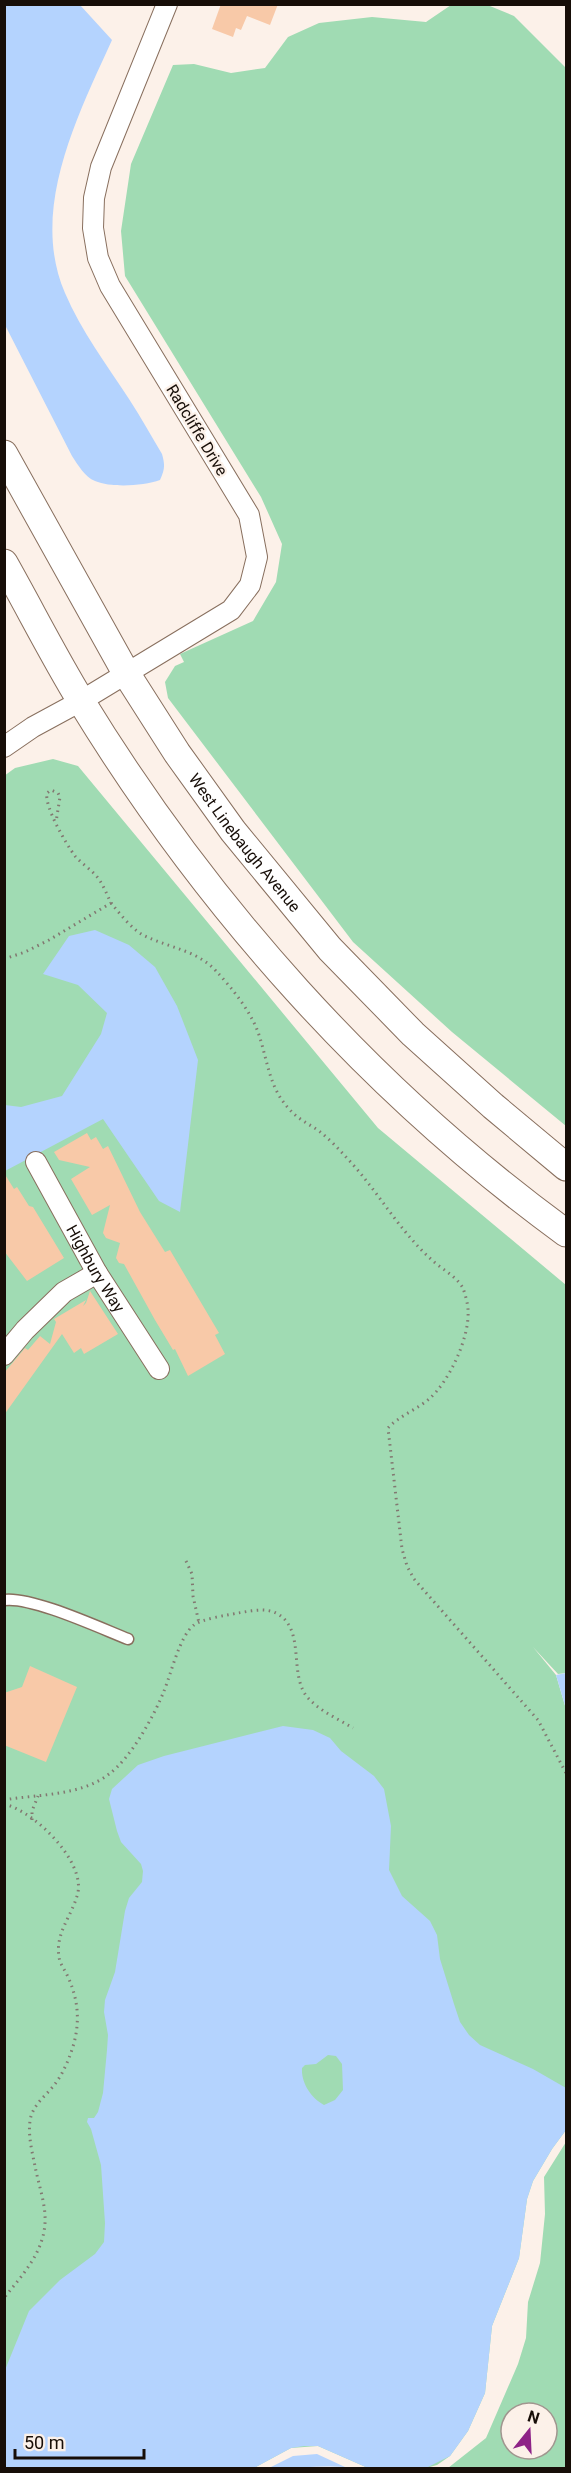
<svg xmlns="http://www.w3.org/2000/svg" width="571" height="2473" font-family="Roboto,sans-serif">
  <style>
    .green { fill: #a0dbb3; fill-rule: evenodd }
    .water { fill: #b4d3fe; fill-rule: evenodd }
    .building { fill: #f8c9a8 }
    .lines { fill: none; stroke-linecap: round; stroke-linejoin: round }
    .lane-casing { stroke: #886f5e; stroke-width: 13 }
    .street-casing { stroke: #886f5e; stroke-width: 22 }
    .secondary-casing { stroke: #886f5e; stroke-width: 29 }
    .path { stroke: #827871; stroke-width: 3; stroke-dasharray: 1.5 4.5; stroke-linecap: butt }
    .lane { stroke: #fff; stroke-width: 10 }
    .street { stroke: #fff; stroke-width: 20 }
    .secondary { stroke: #fff; stroke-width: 27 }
    .labels { text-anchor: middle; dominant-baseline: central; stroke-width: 4.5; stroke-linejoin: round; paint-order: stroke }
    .street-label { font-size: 16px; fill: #170e08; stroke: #fcf1e9 }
  </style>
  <rect width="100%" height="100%" fill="#fcf1e9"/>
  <g class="green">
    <path d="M485,4L514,16L566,68V1126L452,1032L353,942L168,698L165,682L175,666L184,662L180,654L253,621L276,582L282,544L261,497L125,276L121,231L131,164L173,65L194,64L231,73L265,68L288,37L319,23L372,17L426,22L451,5Z"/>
    <path d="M53,759L78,766L378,1128L566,1285V1673L558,1674L533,1647L556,1675L566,1709V2130L552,2149L533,2181L527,2199L519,2258L492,2326L485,2393L468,2431L450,2456L437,2465L426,2468H368L318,2446L291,2448L254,2468H5L4,776L15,768Z"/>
    <path d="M566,2142V2468H448L486,2438L518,2364L526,2338L528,2302L540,2263L545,2214L544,2177ZM511,2413H547V2449H511Z"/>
  </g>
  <g class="water">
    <path d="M4,5H80L112,40C78,115 29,210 65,293C81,331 107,365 129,399C141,417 151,436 162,454C165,465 165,469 160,480C143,486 112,488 95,481C85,477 78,465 72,456L5,325Z"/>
    <path d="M95,930L129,945L155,967L177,1006L198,1060L180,1212L159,1201L103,1119L5,1171V1105L21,1107L62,1096L101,1034L107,1013L78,985L43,974L69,936Z"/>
    <path d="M566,1673V1709L556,1675Z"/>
    <path d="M283,1726L313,1730L330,1738L341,1751L374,1776L384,1789L391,1826L389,1870L402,1896L430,1921L437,1935L440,1959L454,2004L460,2022L469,2035L480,2045L533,2069L566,2088V2130L552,2149L533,2181L527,2199L519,2258L492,2326L485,2393L468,2431L450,2456L426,2468H368L318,2446H304L291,2448L254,2468H5V2370L29,2311L60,2280L95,2254L104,2242L105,2223L101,2165L91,2129L87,2122L88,2118H94L98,2112L103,2093L107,2050L108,2035L104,2012L105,2000L115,1972L125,1911L129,1898L142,1882L143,1871L141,1864L121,1842L117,1831L109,1799L112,1789L138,1765L164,1756ZM328,2055L336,2056L342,2064L343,2090L335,2100L324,2105C311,2098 301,2083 302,2068L305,2065L316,2064Z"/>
    <path d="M317,2454L345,2467C319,2465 295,2469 269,2468L293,2456Z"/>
  </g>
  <g class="building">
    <path d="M221,4H278L270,25L247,16L241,30L236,28L233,37L212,29Z"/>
    <path d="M87,1133L91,1140L96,1137L103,1149L108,1146L140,1212L165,1252L170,1250L219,1333L215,1335L225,1354L188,1376L175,1349L173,1350L155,1320L124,1264L119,1263L116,1258L120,1243L106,1238L103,1233L110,1205L92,1215L71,1179L90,1167L59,1160L54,1152Z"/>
    <path d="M4,1173L14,1189L17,1187L29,1206L33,1207L64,1258L27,1281L4,1251Z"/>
    <path d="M90,1291L118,1334L84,1354L81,1348L74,1353L62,1334L4,1415V1373L25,1348L28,1350L40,1336L50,1344L56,1322L54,1319L86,1300L83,1306L86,1303Z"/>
    <path d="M30,1666L77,1687L46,1762L4,1745V1693L22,1687Z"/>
  </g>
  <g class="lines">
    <defs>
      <path id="lane" d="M4,1600C31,1596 100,1628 128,1639"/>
      <g id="street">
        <path d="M4,747L33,727L81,701L231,610L250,585L257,557L249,515L110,286L98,258L93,228L94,198L101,167L167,4"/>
        <path id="s1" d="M36,1162L97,1273L159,1369"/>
        <path d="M4,1355L25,1330L64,1292L97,1273"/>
      </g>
      <g id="secondary">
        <path id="s2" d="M4,454L126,673L177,753L233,831L330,949L413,1034L493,1106L566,1167"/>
        <path d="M4,563C30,609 54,657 81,701C207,907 371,1091 566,1233"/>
      </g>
    </defs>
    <use href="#lane" class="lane-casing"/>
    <use href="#street" class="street-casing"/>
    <use href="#secondary" class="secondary-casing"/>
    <g class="path">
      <path d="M111,903C121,915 133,931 147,937C171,948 198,951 216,971C232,988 252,1013 259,1035C268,1062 269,1088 290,1110C298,1119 309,1124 319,1131C328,1138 337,1147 345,1156C377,1189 398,1230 433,1261C443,1270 456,1276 463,1288C465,1294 468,1304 468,1310C470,1337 449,1382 429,1399C416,1410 399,1416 388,1428L402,1549L407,1566L414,1579L538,1720L566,1773"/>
      <path d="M4,959L25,952L49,940L111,903C107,895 104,886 98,878C92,870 82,864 75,856C66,844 44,806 47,793L51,790L58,793L60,797L56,822"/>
      <path d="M186,1561L192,1574L193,1596L199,1623"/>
      <path d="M4,1800C39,1794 81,1796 109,1774C131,1758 154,1716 164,1691C171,1674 180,1635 194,1625C201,1619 228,1615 238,1613C251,1611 266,1607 278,1614C306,1631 288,1675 308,1698C320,1711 338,1719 353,1728"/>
      <path d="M4,1804C34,1811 84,1860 78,1892C73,1915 55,1932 59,1957C60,1964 65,1970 68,1977C78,1999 80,2020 74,2043C70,2057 64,2072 55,2084C46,2096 32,2105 30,2121C28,2135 32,2152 35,2166C38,2182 44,2199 45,2215C47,2249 24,2273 4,2298"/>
      <path d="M32,1820V1811L38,1796"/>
    </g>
    <use href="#lane" class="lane"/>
    <use href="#street" class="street"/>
    <use href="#secondary" class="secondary"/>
  </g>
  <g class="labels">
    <g class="street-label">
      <text transform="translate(197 430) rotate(59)">Radcliffe Drive</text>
      <text stroke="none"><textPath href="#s2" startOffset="458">West Linebaugh Avenue</textPath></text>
      <text stroke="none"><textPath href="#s1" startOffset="122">Highbury Way</textPath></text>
    </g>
  </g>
  <rect width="571" height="2473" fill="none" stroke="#170e08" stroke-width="12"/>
  <g transform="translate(529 2431) rotate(18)"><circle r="28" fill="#fcf1e9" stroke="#a0968f" stroke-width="1.5"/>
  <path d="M0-4.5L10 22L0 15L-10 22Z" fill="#8e2387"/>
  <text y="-9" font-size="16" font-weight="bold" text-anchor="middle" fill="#170e08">N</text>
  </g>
  <path d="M15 2449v9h129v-9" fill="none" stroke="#170e08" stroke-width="3"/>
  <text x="24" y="2449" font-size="18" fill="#170e08" stroke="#fcf1e9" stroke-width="4.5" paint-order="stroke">50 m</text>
</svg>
